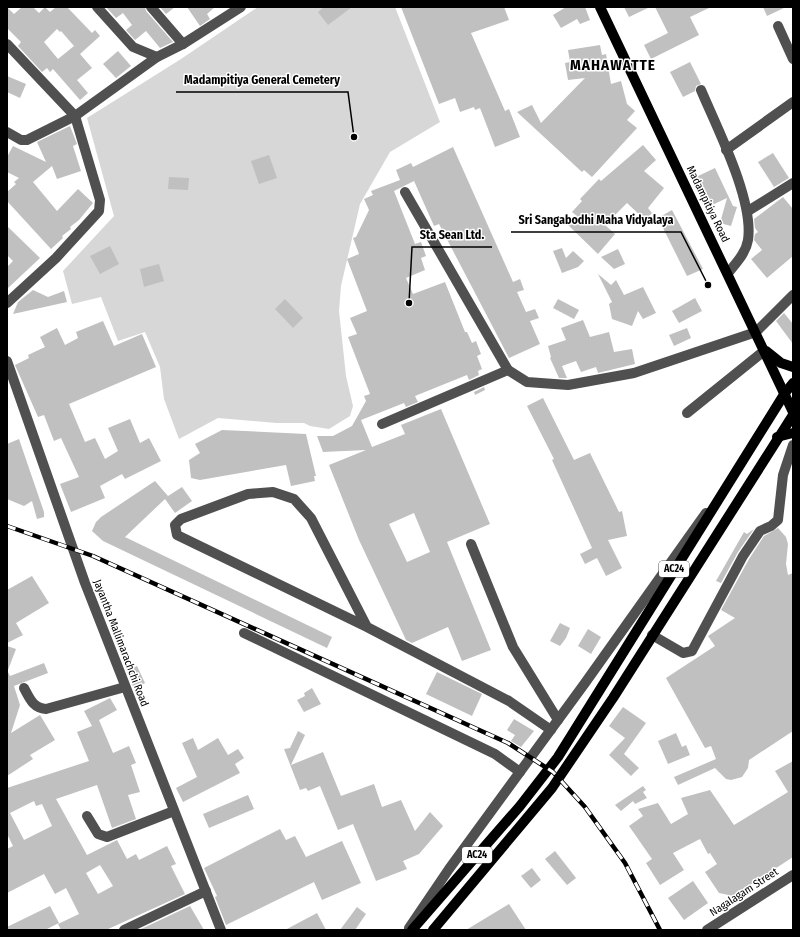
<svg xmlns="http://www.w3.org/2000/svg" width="800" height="937" font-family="'Fira Sans Condensed',sans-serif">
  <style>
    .green { fill: #d7d7d7 }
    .building { fill: #c0c0c0; fill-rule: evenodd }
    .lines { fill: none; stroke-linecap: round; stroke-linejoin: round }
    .minor { stroke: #505050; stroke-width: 10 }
    .major { stroke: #000; stroke-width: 10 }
    .rail-casing { stroke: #000; stroke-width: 4.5 }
    .rail { stroke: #fff; stroke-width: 3; stroke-dasharray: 9; stroke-linecap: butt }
    .labels { text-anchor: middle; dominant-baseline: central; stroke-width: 3; stroke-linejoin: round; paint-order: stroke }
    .shield { fill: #fff; stroke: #4c4c4c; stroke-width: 1 }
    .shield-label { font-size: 10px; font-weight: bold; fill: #000 }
    .street-label { font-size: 11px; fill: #000; stroke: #fff }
    .district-label { font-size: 15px; font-weight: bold; letter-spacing: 1px; fill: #000; stroke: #fff }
    .leader { fill: none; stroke: #000; stroke-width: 1.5 }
    .callout-dot { fill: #000; stroke: #fff; stroke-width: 1.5 }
    .callout-label { font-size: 12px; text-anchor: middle; font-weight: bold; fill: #000; stroke: #fff; stroke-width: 3; stroke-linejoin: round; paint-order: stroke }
  </style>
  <rect width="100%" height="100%" fill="#fff"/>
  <path class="green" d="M258,7H395L440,122L390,152L360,204L341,286L339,311L346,376L353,406L350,416L329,429L310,426L304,423H276L218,418L179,439L164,399L160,367L145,332L118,341L101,297L72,304L63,271L114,216L87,118L181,59Z"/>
  <g class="building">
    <path d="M7,7L14,14L22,7H33L39,13L45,7L50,12L56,7H67L92,33L95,30L100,36L80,54L92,68L77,80L88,93L80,100L53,69L50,72L47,68L42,72L18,46L21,42L7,28ZM57,29L60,32L61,31L74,46L58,59L44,42Z"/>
    <path d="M106,7H145L146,11L173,42L160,48L146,31L135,40L126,30L132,25L123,13L116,18Z"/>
    <path d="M160,7H175L166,14Z"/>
    <path d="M187,7H215L207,14L210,19L200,26Z"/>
    <path d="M324,7H352L328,25L318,12Z"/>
    <path d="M401,7H504L509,20L471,33L505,111L509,109L520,137L495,147L480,108L475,110L474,107L460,112L455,98L439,104Z"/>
    <path d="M566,7H585L590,20L580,24L577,19L561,28L553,15Z"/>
    <path d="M624,7H650L629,17Z"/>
    <path d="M655,7H711L690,17L699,35L651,59L644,45L668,33Z"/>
    <path d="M763,7H786L767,16Z"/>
    <path d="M600,45L602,55L606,54L611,84L621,81L627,104L635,111L627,120L637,128L592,177L584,170L582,172L517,112L532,105L541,123L585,78L568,80L565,63L570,62L568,50Z"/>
    <path d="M118,51L131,66L116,78L103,64Z"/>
    <path d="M690,62L701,84L696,86L695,91L683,97L670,72Z"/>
    <path d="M7,76L26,84L20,98L7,92Z"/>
    <path d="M70,126L77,144L73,146L81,171L57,179L52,166L33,182L57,211L78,189L93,203L79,220L70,227L71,229L62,236L63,238L51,249L7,201V192L16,184L14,182L19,178L7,172V157L13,146L46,162L37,142Z"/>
    <path d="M643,145L656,160L644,171L664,188L648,208L652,213L645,220L627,203L605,225L615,234L598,254L568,225L577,216L572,212L582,201L580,199L599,179L601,181Z"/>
    <path d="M453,147L513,282L520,279L524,290L517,292L526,312L535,309L539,318L530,321L540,344L509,358L439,224L434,226L414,181L394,191L415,244L421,242L426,256L421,258L425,270L406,278L413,294L445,282L465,332H467L472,343L476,341L481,354L477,356L482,369L478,371L479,375L469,380L467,375L415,396L418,402L406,407L404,403L361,420L372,447L405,434L401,425L441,409L490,524L447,542L491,650L462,661L448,627L412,643L406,640L359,540L329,465L366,450L323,452L317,436H333L352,426L366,401L364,396L370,394L348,337L357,334L350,318L367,311L347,259L359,254L353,238L356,237L369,210L364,199L373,195L371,191L400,180L396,170L411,163L413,167ZM414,513L430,552L407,562L389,524Z"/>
    <path d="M773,153L789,178L774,187L758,162Z"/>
    <path d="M269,155L277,178L259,184L251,161Z"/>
    <path d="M715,168L733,206L737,207L731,226L720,223L727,198L710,206L696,177Z"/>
    <path d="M169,177L189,178L188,190L168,189Z"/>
    <path d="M783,197L793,209V256L767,278L751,259L762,250L754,240L755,234L758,232L755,228L754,219Z"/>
    <path d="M672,210L703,269L687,276L658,218Z"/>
    <path d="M7,226L40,258L7,289V267L13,261L7,255Z"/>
    <path d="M110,246L119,264L100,274L90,256Z"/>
    <path d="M562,248L566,258L573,251L584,261L578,267L562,273L553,251Z"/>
    <path d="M618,249L625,264L614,269L601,257Z"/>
    <path d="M159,264L164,281L144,287L140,269Z"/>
    <path d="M598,274L611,285L616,280L624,295L643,287L656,313L643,319L638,311L632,326L612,319L609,304L612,302Z"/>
    <path d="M33,290L48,297L64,291L67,302L13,314L18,302Z"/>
    <path d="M695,298L702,311L679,323L672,311Z"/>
    <path d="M285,299L303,318L293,328L275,309Z"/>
    <path d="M558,299L579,310L574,319L553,308Z"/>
    <path d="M784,313L793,324V344L776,321Z"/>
    <path d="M583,320L590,337L609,332L614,352L632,349L635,364L598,373L596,367L581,372L576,361L562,366L567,378H559L550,358L551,357L548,346L566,340L561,328Z"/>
    <path d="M103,321L114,346L142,334L156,367L69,404L85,442L95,438L105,459L118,451L108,428L130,419L140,443L149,438L161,461L125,479L122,474L100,486L105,498L71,512L60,484L79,477L61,438L54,441L44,415L38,417L15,365L29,358L28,355L45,347L40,337L57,328L65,345L78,338L76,332Z"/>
    <path d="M687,328L691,338L674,346L669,335Z"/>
    <path d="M484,387L485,390L475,395L474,392Z"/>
    <path d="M543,398L574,460L590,453L619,512L622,511L627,536L608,540L622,568L606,576L597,558L585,564L580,554L592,548L552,460L554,459L527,406Z"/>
    <path d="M222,430L306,434L316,476H314L315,481L291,486L286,465L200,480L191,478L189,460L200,453L195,444Z"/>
    <path d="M19,439L44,512V517L37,519L32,501L24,506L7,499V444Z"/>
    <path d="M155,481L168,496L165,498L182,487L192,501L175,513L165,499L125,537L332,637L327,648L103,541L92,531L96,522L101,517Z"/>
    <path d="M778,528L786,537L788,544L786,564L788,575L793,573V731L749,760L748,768L742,777L731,780L726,779L715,768L678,785L674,777L716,759L711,746L705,748L666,678L715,646L708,636L735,618L721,610L749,559L764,536Z"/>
    <path d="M754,529L738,552L721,583L716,581L744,532L747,534Z"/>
    <path d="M32,576L49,603L16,623L23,635L7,643V590Z"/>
    <path d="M560,623L570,628L566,638L560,646L550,641Z"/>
    <path d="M588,629L601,637L591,654L578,646Z"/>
    <path d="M7,646L16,649L8,670H7Z"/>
    <path d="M44,663L48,673L14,686L20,705L11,733L40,715L55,740L30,755L33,759L7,776V670L10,676Z"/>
    <path d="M137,666L145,683L134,689L127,671Z"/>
    <path d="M437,672L482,694L472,716L426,694Z"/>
    <path d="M312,688L321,704L304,712L297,700L305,696L304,693Z"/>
    <path d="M110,698L117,710L99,720L113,753L129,746L136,763L131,765L140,792L128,795L136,819L112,828L97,785L56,799L87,855L117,840L127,859L136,854L139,860L167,846L176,864L171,866L185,894L106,930H61L58,924L79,914L66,888L55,894L44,874L7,893V849L13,846L7,834V788L89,761L77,732L92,726L84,711ZM34,801L36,806L42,804L52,826L24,840L10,813ZM100,865L113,886L98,894L86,873Z"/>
    <path d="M623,707L646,723L624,754L639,768L631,776L609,755L625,738L609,726Z"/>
    <path d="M514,719L534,731L521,747L511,741L515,735L507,730Z"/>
    <path d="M298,731L305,735L291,765L323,752L341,796L374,784L382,807L401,800L415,831L430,812L443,826L419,854L403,861L407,869L376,881L353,824L338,830L320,786L308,791L306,788L300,790L284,749L290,748Z"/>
    <path d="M676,733L682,747L686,745L690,755L668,764L658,741Z"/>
    <path d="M193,738L198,750L218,738L228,755L238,749L244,758L235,764L240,773L183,802L176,788L197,777L182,743Z"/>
    <path d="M793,761V857L733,896L719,893L705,872L717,864L710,853L708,854L700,839L673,853L684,870L660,885L646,863L652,859L629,826L643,816L638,809L658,803L671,824L688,814L681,798L710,790L734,825L788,792L775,771Z"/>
    <path d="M643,786L646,790L643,792L647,798L635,804L633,801L621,811L615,805Z"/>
    <path d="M248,795L254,809L209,828L203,814Z"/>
    <path d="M280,829L286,840L295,836L306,857L342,841L361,883L322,900L314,882L226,925L215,897L217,896L204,868Z"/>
    <path d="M555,851L576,878L567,885L545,859Z"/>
    <path d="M532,868L541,880L531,888L521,876Z"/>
    <path d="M693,881L708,903L684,920L668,898Z"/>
    <path d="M509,904L526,930H466Z"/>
    <path d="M50,906L59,923L45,930H7V927Z"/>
    <path d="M190,906L204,930H139Z"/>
    <path d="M357,907L366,914L355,930H340Z"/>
    <path d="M317,913L326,930H285Z"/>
  </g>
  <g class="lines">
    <g class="minor">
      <path d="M97,7L133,47L157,57"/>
      <path d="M151,7L183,44"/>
      <path d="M778,26L793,59"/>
      <path d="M7,44L75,116L27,140H21L7,132"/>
      <path d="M701,90C717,128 754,200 748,240C746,253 736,263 728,273"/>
      <path d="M726,150L793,102"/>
      <path d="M405,192L508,370L527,382L568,385L634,373L756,332L793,295"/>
      <path d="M748,211L793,183"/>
      <path d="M7,303L56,258L99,211L100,200L75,116L157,57L183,44L241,7"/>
      <path d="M7,361L85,583L221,930"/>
      <path d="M687,413L764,351"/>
      <path d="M382,424L508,370"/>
      <path d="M471,544L513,647L558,720"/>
      <path d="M367,627L311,518L294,499L273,492L248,494L181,519L175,525L177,535L367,627L509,701L551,730"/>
      <path d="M244,633L495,754L520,772"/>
      <path d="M652,635L683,653L692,651L743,556L760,531L771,526L778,520L783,475L793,445"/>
      <path d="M24,688C30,699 33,708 46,709L125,687"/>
      <path d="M87,816L98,834L107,837L174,811"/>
      <path d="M409,928L449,869L585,683L706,513"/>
      <path d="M124,930L206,891"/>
      <path d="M707,930L793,875"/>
    </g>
    <g class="major">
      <path d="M600,7L793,412"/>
      <path d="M766,351L781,363L793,367"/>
      <path d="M777,437L793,433"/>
      <path d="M412,930L520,806L558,757L785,393L793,383"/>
      <path d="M433,930L552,788L613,698L793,415"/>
    </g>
    <defs>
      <path id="rail" d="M7,526L93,556L508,743L553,772L585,807L625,863L660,930"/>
    </defs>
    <use href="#rail" class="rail-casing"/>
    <use href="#rail" class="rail"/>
  </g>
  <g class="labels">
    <g class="shield">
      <rect x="659" y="561" width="30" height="16" rx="3"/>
      <rect x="462" y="847" width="30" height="16" rx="3"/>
    </g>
    <g class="shield-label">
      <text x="674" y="569">AC24</text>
      <text x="477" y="855">AC24</text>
    </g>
    <g class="street-label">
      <text transform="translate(708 204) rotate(64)">Madampitiya Road</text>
      <text transform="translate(121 643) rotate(69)">Jayantha Mallimarachchi Road</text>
      <text transform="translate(744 892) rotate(-33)">Nagalagam Street</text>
    </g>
    <g class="district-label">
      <text x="613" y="65">MAHAWATTE</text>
    </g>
  </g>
  <path class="leader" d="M354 137L348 92H176M708 285L681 232H511M409 303L412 247H492"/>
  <g class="callout-dot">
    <circle cx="354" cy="137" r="4"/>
    <circle cx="708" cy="285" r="4"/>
    <circle cx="409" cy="303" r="4"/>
  </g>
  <g class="callout-label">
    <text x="262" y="84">Madampitiya General Cemetery</text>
    <text x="596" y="224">Sri Sangabodhi Maha Vidyalaya</text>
    <text x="452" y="239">Sta Sean Ltd.</text>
  </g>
  <rect width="800" height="937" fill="none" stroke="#000000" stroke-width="16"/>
</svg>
